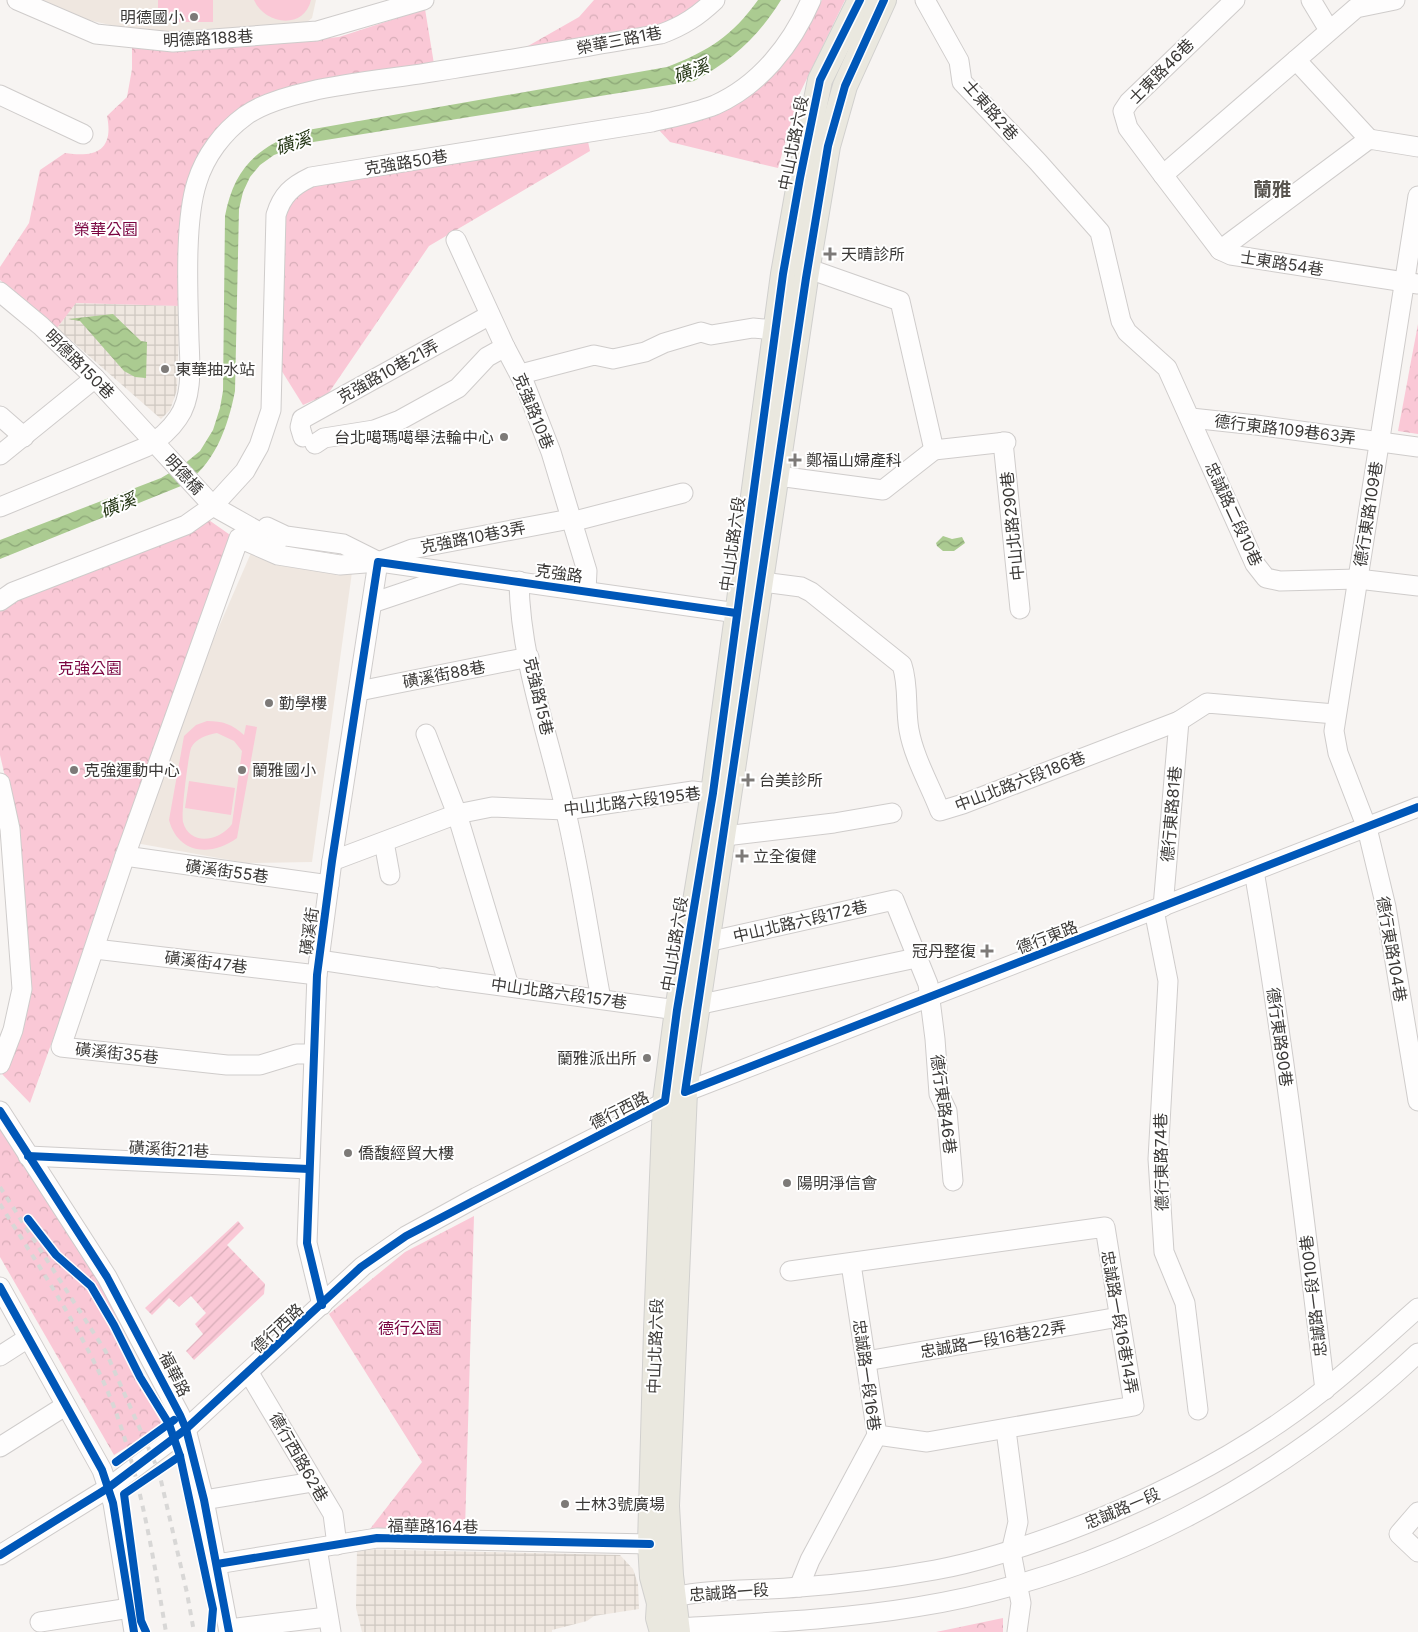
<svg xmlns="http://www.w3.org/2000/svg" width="1418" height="1632" font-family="Inter,'Noto Sans TC',sans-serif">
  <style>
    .built { fill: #efe7e0 }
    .industrial { fill: url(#industrial-grid) }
    .grass { fill: #fac8d6; fill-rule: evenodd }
    .park { fill: url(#park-crowns) }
    .garden { fill: url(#garden-furrows) }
    .water { fill: url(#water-waves) }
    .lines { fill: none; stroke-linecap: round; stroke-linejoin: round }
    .minor-casing { stroke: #cfcccb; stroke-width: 21 }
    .major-casing { stroke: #d1d0ce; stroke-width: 26 }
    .minor { stroke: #fefdfd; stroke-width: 19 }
    .major { stroke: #eae8df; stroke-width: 24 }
    .rail { stroke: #d8d7d6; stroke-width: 4; stroke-dasharray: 6 6; stroke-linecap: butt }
    .cycleway-casing { stroke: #fff; stroke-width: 11 }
    .cycleway { stroke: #0057b8; stroke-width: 8 }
    .poi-dot { fill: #7d7a78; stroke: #fff; stroke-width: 2 }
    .labels { text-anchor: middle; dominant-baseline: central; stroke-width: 4; stroke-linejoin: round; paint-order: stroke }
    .poi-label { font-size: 16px; fill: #3b3937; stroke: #fff; text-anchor: start }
    .street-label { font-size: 16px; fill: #3b3937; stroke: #fff }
    .park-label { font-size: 16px; fill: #7a0440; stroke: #fff }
    .water-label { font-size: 18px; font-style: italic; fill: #1e300e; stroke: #fff }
    .quarter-label { font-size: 19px; font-weight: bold; fill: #58544f; stroke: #fff }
  </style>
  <defs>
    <pattern id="industrial-grid" width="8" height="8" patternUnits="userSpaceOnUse" patternTransform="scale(1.25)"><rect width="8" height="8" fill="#efe7e0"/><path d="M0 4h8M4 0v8" fill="none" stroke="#cec7c1"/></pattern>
    <pattern id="park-crowns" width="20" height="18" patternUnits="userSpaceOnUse" patternTransform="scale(1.25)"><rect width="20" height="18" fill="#fac8d6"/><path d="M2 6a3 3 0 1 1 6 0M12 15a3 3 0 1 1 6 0" fill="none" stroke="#d7adb8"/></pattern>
    <pattern id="garden-furrows" width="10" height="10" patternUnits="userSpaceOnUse" patternTransform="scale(1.25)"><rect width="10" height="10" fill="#fac8d6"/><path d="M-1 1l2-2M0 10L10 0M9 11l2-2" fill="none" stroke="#d7adb8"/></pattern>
    <pattern id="water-waves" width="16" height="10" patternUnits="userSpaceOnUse" patternTransform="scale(1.25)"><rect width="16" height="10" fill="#abcb91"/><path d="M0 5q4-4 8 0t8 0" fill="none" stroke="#8ca677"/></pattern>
  </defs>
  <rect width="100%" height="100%" fill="#f7f4f2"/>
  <g class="built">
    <path d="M38,0H316L312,18L306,23L186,32L132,30L71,16Z"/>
    <path d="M251,553L352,572L312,862L246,863L130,842L188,698Z"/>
  </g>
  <g class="industrial">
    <path d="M75,303L180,306L177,390L170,410L161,419L57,328Z"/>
    <path d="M357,1549L620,1555L633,1569L638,1584L639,1609L594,1616L587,1621L552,1630V1632H362L356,1608Z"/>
  </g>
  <g class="grass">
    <rect x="158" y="0" width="55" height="22"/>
    <path d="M254,0H311C304,30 265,25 254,0Z"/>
    <path d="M207,721C223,721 232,724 244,735L246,725L257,727L237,838C211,857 178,854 169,820L184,736L196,725ZM217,733L234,741L242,751L232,824C220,841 190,847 183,822C181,813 188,758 191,748C196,738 207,735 217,733Z"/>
    <path d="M189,781L235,788L231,815L185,808Z"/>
  </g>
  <g class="park">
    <path d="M594,0H703L686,13L659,28L521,50L579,17Z"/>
    <path d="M822,0H845L798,97L778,168L670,142L659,130L694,122L727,110L772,77Z"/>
    <path d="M425,9L434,64L303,86L209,142L180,306L76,303L57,328L0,280V267L29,223L40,170L65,153C96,158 114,150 107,116L127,97L132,69V47L178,52L339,37Z"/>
    <path d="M587,137L590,151L429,246L328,394L303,405L278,365L286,202L312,184Z"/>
    <path d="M1418,324V434L1398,431Z"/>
    <path d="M206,518L233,537L30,1103L2,1074L27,997L16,824L0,755V608L5,603Z"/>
    <path d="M0,1128L85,1251L167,1422L114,1455L0,1257Z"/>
    <path d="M474,1216L465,1530L370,1529L422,1462L329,1314L405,1252Z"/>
    <path d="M1003,1618V1632H936Z"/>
  </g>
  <path class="garden" d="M238,1221L244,1228L227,1245L265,1284L264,1294L194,1360L186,1351L203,1334L195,1324L206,1313L191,1296L179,1307L169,1298L152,1315L145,1308Z"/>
  <g class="water">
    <path d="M758,0H781C758,37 733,60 694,81L307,143L274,155L260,165L250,177L243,192L239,209L235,391C228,427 214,467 181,486L0,559V540L161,478L183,465L200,451L213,430L220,408L223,391L225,216C234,168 257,147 302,131L667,67C709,51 732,36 758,0Z"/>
    <path d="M113,314L141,341L147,342L146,378L135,377L124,371L80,321L68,319Z"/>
    <path d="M943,536L952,539L962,537L965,543L954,551H943L937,546L936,543Z"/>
  </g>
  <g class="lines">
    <defs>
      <g id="minor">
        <path d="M17,0L96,34L173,42L317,31L424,0"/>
        <path d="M925,0L959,61L962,82L1038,162L1100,232L1121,321L1127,332L1167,368L1255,564L1266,578L1280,581L1358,579L1418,586"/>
        <path d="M1311,0L1329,30"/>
        <path d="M1296,60L1163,175L1220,250L1231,255L1418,284"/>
        <path d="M0,95L83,134"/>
        <path d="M1369,139L1296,60L1356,8L1395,0"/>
        <path d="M1163,175L1128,128L1123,111L1129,102L1235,0"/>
        <path d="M1418,196L1334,731L1338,753L1367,828L1386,907L1418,1101"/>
        <path d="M456,240L505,347L525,385L551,452L587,571L586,591"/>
        <path d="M1220,250L1369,139L1418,147"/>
        <path d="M795,264L900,301L934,450"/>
        <path d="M0,292L41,326L95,378L213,506L277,542"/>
        <path d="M521,374L594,355L613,359L645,352L664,343L701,332L711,335L753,328L776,330"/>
        <path d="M0,416L24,437"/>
        <path d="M1191,418L1256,425L1418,447"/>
        <path d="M303,437L300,427L302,419L490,315"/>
        <path d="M1003,442L1020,609"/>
        <path d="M315,444L324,438L374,430L400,420L458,388L487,357L505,347"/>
        <path d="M934,450L1006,442"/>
        <path d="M0,455L95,378"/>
        <path d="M778,476L883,490L934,450"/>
        <path d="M0,507L146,447C158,440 170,430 178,418C193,397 190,365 189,340C188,297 184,222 197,182C205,156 223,132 245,116C283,88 378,81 426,73C504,61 583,47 661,34C683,26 698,16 715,0"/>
        <path d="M571,522L683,493"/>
        <path d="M267,527L286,536L343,544L377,561"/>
        <path d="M380,562L751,615"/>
        <path d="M519,581C520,658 548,734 565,808C580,871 589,936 601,999"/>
        <path d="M762,582L801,587L811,592L902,665C909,686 905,708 909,730C914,758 930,785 940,811L963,804L1179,721L1207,703L1335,714"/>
        <path d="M0,601L13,592L186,525L213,506L245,471L259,446L271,410L276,215C282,195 292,186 311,177L652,122C673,117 695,113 715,105C760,85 792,44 811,0"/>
        <path d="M372,603L458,574"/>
        <path d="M359,691L529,657"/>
        <path d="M426,734L457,814L509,986"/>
        <path d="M0,783L10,829L22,989L13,1030L0,1064"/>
        <path d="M725,836L834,823L892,813"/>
        <path d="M384,842L390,875"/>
        <path d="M125,856L329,885"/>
        <path d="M332,861L457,814L492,807L566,810L693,791L727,795"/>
        <path d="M1254,871C1284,1043 1304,1216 1325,1390"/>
        <path d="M1163,907L1179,721"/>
        <path d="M1154,910L1168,981L1158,1159L1164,1252L1185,1303L1198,1410"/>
        <path d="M707,942L894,900L928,984L935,1039L939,1094L947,1111L953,1181"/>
        <path d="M95,949L317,975"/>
        <path d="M319,960L434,977"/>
        <path d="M442,978L677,1010"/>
        <path d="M697,1005L916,958"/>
        <path d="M313,1054H296L260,1065H227L61,1047L125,856L239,538L278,555L340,565L378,562L412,549L570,519"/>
        <path d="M0,1111L107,1277L180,1415L186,1429L204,1500L229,1632"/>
        <path d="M28,1156L309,1169"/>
        <path d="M790,1271L1105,1227L1134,1406L927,1442L877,1435"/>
        <path d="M0,1287L102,1470L113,1503L134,1632"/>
        <path d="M322,1305L307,1243L317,975L332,861L378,562"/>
        <path d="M0,1356L28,1338"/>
        <path d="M866,1361L1119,1317"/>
        <path d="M249,1373L333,1514L337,1545"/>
        <path d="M1006,1430L1018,1522L1011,1552L1021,1603L1017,1632"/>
        <path d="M0,1447L65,1406"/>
        <path d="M204,1500L313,1482"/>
        <path d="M1418,1512L1399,1534L1418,1552"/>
        <path d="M317,1548L331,1632"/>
        <path d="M0,1555L108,1488L186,1429L363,1266L406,1236L477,1197L685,1092L1418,807"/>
        <path d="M217,1564L377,1538L650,1544"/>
        <path d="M799,1587L810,1560L877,1435L851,1264"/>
        <path d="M666,1606L673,1597C714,1588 758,1591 800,1587C845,1584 890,1578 935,1570C979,1562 1020,1548 1062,1533C1156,1498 1246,1452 1325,1389C1357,1364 1387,1335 1418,1308"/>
        <path d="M40,1622L130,1608"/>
        <path d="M666,1622L677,1628C757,1623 837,1620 916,1607C1105,1577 1279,1483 1418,1353"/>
        <path d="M229,1629L327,1617"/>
      </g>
      <g id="major">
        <path d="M662,1632L658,1618L659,1603L652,1577L650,1544L656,1330L665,1101L677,1010L713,793L783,274L800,178L820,80L860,0"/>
        <path d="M678,1632L671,1575L667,1506L685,1092L806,278L828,146L845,86L884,0"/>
      </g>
    </defs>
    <use href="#minor" class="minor-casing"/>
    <use href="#major" class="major-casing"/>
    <use href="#minor" class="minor"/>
    <use href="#major" class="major"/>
    <g class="rail">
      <path d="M0,1187L106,1352L159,1472L187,1593L194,1632"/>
      <path d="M0,1204C41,1270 96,1350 120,1424C143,1492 154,1562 166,1632"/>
    </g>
    <defs>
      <g id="cycleway">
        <path d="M884,0L845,86L828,146L806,278L685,1092L1418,807"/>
        <path d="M0,1111L107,1277L180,1415L186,1429L204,1500L229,1632"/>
        <path d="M28,1156L309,1169"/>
        <path d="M28,1219L56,1255L91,1286L114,1325L140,1377L169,1424L180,1456L209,1591L213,1609L211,1632"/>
        <path d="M0,1287L102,1470L113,1503L134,1632"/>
        <path d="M322,1305L307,1243L317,975L332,861L378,562L736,613"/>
        <path d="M116,1462L174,1420"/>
        <path d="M0,1555L108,1488L186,1429L361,1267L406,1236L665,1101L677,1010L713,793L783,274L800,178L820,80L860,0"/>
        <path d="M217,1564L377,1538L650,1544"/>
        <path d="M146,1632L141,1621L124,1494L180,1456"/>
      </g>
    </defs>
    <use href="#cycleway" class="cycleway-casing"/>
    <use href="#cycleway" class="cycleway"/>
  </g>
  <g class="poi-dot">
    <circle cx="194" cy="17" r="5"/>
    <path d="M827.5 246.5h5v5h5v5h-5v5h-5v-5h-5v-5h5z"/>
    <circle cx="165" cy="369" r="5"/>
    <circle cx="504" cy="437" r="5"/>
    <path d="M792.5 452.5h5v5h5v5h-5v5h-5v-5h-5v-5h5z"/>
    <circle cx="269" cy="703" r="5"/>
    <circle cx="74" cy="770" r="5"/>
    <circle cx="242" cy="770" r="5"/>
    <path d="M745.5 772.5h5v5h5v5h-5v5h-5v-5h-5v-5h5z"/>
    <path d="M739.5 848.5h5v5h5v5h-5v5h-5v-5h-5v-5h5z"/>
    <path d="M984.5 943.5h5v5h5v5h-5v5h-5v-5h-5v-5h5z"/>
    <circle cx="647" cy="1058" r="5"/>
    <circle cx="348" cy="1153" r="5"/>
    <circle cx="787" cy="1183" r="5"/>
    <circle cx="565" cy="1504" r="5"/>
  </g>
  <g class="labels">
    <g class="poi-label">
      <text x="184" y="17" text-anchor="end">明德國小</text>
      <text x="841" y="254">天晴診所</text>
      <text x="175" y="369">東華抽水站</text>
      <text x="494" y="437" text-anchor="end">台北噶瑪噶舉法輪中心</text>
      <text x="806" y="460">鄭福山婦產科</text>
      <text x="279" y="703">勤學樓</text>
      <text x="84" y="770">克強運動中心</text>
      <text x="252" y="770">蘭雅國小</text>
      <text x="759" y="780">台美診所</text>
      <text x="753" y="856">立全復健</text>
      <text x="976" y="951" text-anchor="end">冠丹整復</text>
      <text x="637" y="1058" text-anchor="end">蘭雅派出所</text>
      <text x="358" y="1153">僑馥經貿大樓</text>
      <text x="797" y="1183">陽明淨信會</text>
      <text x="575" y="1504">士林3號廣場</text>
    </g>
    <g class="street-label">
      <text transform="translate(208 38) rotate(-3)">明德路188巷</text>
      <text transform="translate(619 40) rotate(-11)">榮華三路1巷</text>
      <text transform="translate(1161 71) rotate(-45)">士東路46巷</text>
      <text transform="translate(991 110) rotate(49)">士東路2巷</text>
      <text transform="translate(793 143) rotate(-79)">中山北路六段</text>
      <text transform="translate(406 162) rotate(-9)">克強路50巷</text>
      <text transform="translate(1282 263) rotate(9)">士東路54巷</text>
      <text transform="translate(80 364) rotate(45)">明德路150巷</text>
      <text transform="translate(388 371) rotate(-29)">克強路10巷21弄</text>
      <text transform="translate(534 411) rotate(68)">克強路10巷</text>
      <text transform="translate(1285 429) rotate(7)">德行東路109巷63弄</text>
      <text transform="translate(184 474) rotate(47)">明德橋</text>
      <text transform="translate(1234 514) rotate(65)">忠誠路二段10巷</text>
      <text transform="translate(1368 514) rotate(-81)">德行東路109巷</text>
      <text transform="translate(1012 526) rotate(-96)">中山北路290巷</text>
      <text transform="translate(473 537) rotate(-11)">克強路10巷3弄</text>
      <text transform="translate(732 544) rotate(-82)">中山北路六段</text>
      <text transform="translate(559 573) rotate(8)">克強路</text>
      <text transform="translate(444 674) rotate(-11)">磺溪街88巷</text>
      <text transform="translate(539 696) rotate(77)">克強路15巷</text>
      <text transform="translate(1020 781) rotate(-21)">中山北路六段186巷</text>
      <text transform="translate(632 801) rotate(-7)">中山北路六段195巷</text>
      <text transform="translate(1171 814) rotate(-85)">德行東路81巷</text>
      <text transform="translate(227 871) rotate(8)">磺溪街55巷</text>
      <text transform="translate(800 921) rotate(-13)">中山北路六段172巷</text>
      <text transform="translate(309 931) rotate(-82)">磺溪街</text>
      <text transform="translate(1047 937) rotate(-21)">德行東路</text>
      <text transform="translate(674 944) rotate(-81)">中山北路六段</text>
      <text transform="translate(1392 949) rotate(80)">德行東路104巷</text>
      <text transform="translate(206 962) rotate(7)">磺溪街47巷</text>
      <text transform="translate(559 993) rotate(8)">中山北路六段157巷</text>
      <text transform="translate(1280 1037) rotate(82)">德行東路90巷</text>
      <text transform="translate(117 1053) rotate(6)">磺溪街35巷</text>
      <text transform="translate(944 1104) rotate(82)">德行東路46巷</text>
      <text transform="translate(619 1110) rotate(-27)">德行西路</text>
      <text transform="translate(169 1149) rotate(3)">磺溪街21巷</text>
      <text transform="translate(1161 1162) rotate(-91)">德行東路74巷</text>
      <text transform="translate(1313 1296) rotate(-97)">忠誠路一段100巷</text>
      <text transform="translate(1120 1322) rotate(80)">忠誠路一段16巷14弄</text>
      <text transform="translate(277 1328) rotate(-43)">德行西路</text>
      <text transform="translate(993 1339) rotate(-10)">忠誠路一段16巷22弄</text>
      <text transform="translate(655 1346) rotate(-88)">中山北路六段</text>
      <text transform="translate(175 1374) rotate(63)">福華路</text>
      <text transform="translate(867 1375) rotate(82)">忠誠路一段16巷</text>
      <text transform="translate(299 1457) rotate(60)">德行西路62巷</text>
      <text transform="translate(1122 1508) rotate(-23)">忠誠路一段</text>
      <text transform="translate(433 1526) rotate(1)">福華路164巷</text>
      <text transform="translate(729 1592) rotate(-4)">忠誠路一段</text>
    </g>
    <g class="park-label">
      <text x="106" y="229">榮華公園</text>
      <text x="90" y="668">克強公園</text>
      <text x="410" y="1328">德行公園</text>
    </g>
    <g class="water-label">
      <text transform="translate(691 71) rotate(-20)">磺溪</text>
      <text transform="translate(293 143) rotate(-18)">磺溪</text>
      <text transform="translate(118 505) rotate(-22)">磺溪</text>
    </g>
    <g class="quarter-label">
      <text x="1272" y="189">蘭雅</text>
    </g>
  </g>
</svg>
